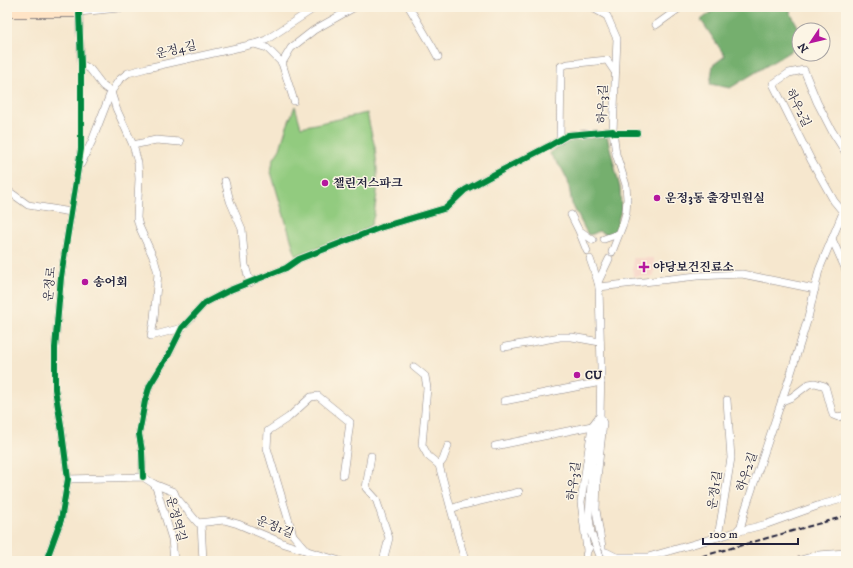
<svg xmlns="http://www.w3.org/2000/svg" width="853" height="568" font-family="'IM FELL DW Pica','Noto Serif KR',serif">
  <style>
    .built { fill: #f6d2c5 }
    .green { fill: #92cb7f; stroke: #5a765d }
    .forest { fill: #75af6e; stroke: #4c6854 }
    .lines { fill: none; stroke-linecap: round; stroke-linejoin: round }
    .street-casing { stroke: #8c8484; stroke-width: 8 }
    .secondary-casing { stroke: #8c8484; stroke-width: 12 }
    .street { stroke: #fff; stroke-width: 7 }
    .secondary { stroke: #ffe4c6; stroke-width: 10 }
    .rail { stroke: #22223b; stroke-width: 2; stroke-dasharray: 6 3; stroke-linecap: butt }
    .street-bridge-casing { stroke: #8c8484; stroke-width: 8; stroke-linecap: butt }
    .street-bridge { stroke: #fff; stroke-width: 7 }
    .cycleway-casing { stroke: #fcf5e5; stroke-width: 8 }
    .cycleway { stroke: #00873e; stroke-width: 6 }
    .poi-dot { fill: #b5179e; stroke: #fcf5e5; stroke-width: 1.5 }
    .labels { text-anchor: middle; dominant-baseline: central; stroke-width: 3; stroke-linejoin: round; paint-order: stroke }
    .street-label { font-size: 12px; fill: #22223b; stroke: #fcf5e5 }
    .poi-label { font-size: 12px; font-weight: bold; fill: #22223b; stroke: #fcf5e5; text-anchor: start }
  </style>
  <rect width="100%" height="100%" fill="#fcf5e5"/>
  <filter id="ink" filterUnits="userSpaceOnUse"><feTurbulence type="fractalNoise" baseFrequency=".025" numOctaves="2"/><feDisplacementMap in="SourceGraphic" scale="8" xChannelSelector="R" yChannelSelector="G"/><feConvolveMatrix kernelMatrix="1 2 1 2 8 2 1 2 1" color-interpolation-filters="sRGB"/></filter>
  <filter id="wash" filterUnits="userSpaceOnUse"><feTurbulence type="fractalNoise" baseFrequency=".012" numOctaves="4" result="noise"/><feDisplacementMap in="SourceGraphic" scale="16" xChannelSelector="R" yChannelSelector="G"/><feGaussianBlur stdDeviation="0.9" result="paint"/><feColorMatrix in="noise" values="0 0 0 0 0 0 0 0 0 0 0 0 0 0 0 0 0 1.4 0 .05"/><feComposite in="paint" operator="in"/></filter>
  <g filter="url(#wash)">
    <rect width="100%" height="100%" fill="#f6e7ce"/>
    <rect class="built" x="633" y="258" width="21" height="18"/>
    <path class="green" d="M295,106L301,127L367,113L372,136L375,147L377,169V193L374,215L371,225L361,233L296,256L271,172L273,160L280,149L286,129Z"/>
    <g class="forest">
      <path d="M718,7H791L790,12L800,30H799V46L730,88L710,84L713,65L725,56L701,20Z"/>
      <path d="M607,136L620,188L621,210L615,231L609,235L599,231L593,234L588,235L572,204L568,181L562,169L549,153L572,139Z"/>
    </g>
  </g>
  <g filter="url(#ink)">
    <g class="lines">
      <defs>
        <g id="street">
          <path d="M409,7L432,46L438,57"/>
          <path d="M591,7L607,16L617,39L613,131L616,154L626,185L627,199L626,213L623,224L612,252"/>
          <path d="M79,12L129,7"/>
          <path d="M656,25L681,7"/>
          <path d="M254,44L266,40L316,7"/>
          <path d="M81,64L90,69L103,86L111,92L116,108L133,145L156,140L180,142"/>
          <path d="M294,101L282,63L291,48L314,30L355,7"/>
          <path d="M560,140L561,66L568,64L607,60L615,72"/>
          <path d="M133,145L138,163L139,179L137,218L139,226L154,259L158,273L154,319L151,336L182,328"/>
          <path d="M81,164L92,141L111,92L119,80L128,73L147,68L254,44L267,48L282,63"/>
          <path d="M225,181L230,201L242,229L245,265L250,283"/>
          <path d="M7,190L28,205L71,212"/>
          <path d="M843,212L834,201L811,160L773,84L789,73L804,70L817,102L832,131L846,153"/>
          <path d="M571,215L579,231L587,251"/>
          <path d="M580,231L593,240"/>
          <path d="M604,239L618,234"/>
          <path d="M832,239L846,270"/>
          <path d="M590,259L598,282L599,287L601,367L600,416L592,465L589,517L591,533"/>
          <path d="M598,282L609,259"/>
          <path d="M599,287L697,276L742,274L815,289"/>
          <path d="M505,347L560,337H572L600,342"/>
          <path d="M414,367L425,376L427,388L422,445L428,456L439,465L443,460L448,446"/>
          <path d="M504,401L601,382"/>
          <path d="M782,401L792,397L809,384L815,383L825,386L833,415L838,417L846,415"/>
          <path d="M601,418L603,423L597,479L596,510L602,547"/>
          <path d="M495,446L592,426"/>
          <path d="M371,456L366,488L376,499L389,538L383,561"/>
          <path d="M439,465L465,561"/>
          <path d="M143,477L142,451L139,434L145,401L150,385L169,354L182,328L205,303L230,290L286,268L299,259L382,227L446,208L465,190L487,178L549,146L568,135L613,131L614,133H637"/>
          <path d="M68,479L143,477L154,484L174,492L176,497L198,523L224,520L238,524L285,544L340,561"/>
          <path d="M154,484L157,490L172,539L174,561"/>
          <path d="M451,509L459,506L519,492"/>
          <path d="M201,523L203,561"/>
          <path d="M736,532L767,524L820,505L846,498"/>
          <path d="M718,537L731,458L727,400"/>
          <path d="M306,550L293,535L267,448L268,431L289,417L311,397L318,396L350,422L343,475"/>
          <path d="M587,550L581,502L592,426L598,418"/>
          <path d="M606,552L616,557"/>
          <path d="M46,561L61,520L68,479L61,425L55,389V348L61,277L81,149V64L79,12L80,7"/>
          <path d="M588,561C585,556 586,552 589,548"/>
          <path d="M604,561L616,557H648L736,532L741,526L745,510L791,373L808,318L819,270L846,205"/>
          <path d="M797,561L818,555L846,553"/>
          <path d="M825,561L840,556"/>
        </g>
        <path id="secondary" d="M7,12H79"/>
      </defs>
      <use href="#street" class="street-casing"/>
      <use href="#secondary" class="secondary-casing"/>
      <use href="#street" class="street"/>
      <use href="#secondary" class="secondary"/>
      <path class="rail" d="M685,561L846,516"/>
      <defs>
        <path id="street-bridge" d="M591,533L602,561"/>
      </defs>
      <use href="#street-bridge" class="street-bridge-casing"/>
      <use href="#street-bridge" class="street-bridge"/>
      <defs>
        <g id="cycleway">
          <path d="M143,477L142,451L139,434L145,401L150,385L169,354L182,328L205,303L230,290L286,268L299,259L382,227L446,208L465,190L487,178L549,146L568,135L613,131L614,133H637"/>
          <path d="M46,561L61,520L68,479L61,425L55,389V348L61,277L81,149V64L79,12L80,7"/>
        </g>
      </defs>
      <use href="#cycleway" class="cycleway-casing"/>
      <use href="#cycleway" class="cycleway"/>
    </g>
  </g>
  <g class="poi-dot">
    <circle cx="325" cy="183" r="4"/>
    <circle cx="657" cy="198" r="4"/>
    <path d="M642 261h4v4h4v4h-4v4h-4v-4h-4v-4h4z"/>
    <circle cx="85" cy="282" r="4"/>
    <circle cx="577" cy="375" r="4"/>
  </g>
  <g class="labels">
    <g class="street-label">
      <text transform="translate(176 50) rotate(-13)">운정4길</text>
      <text transform="translate(603 104) rotate(-88)">하우3길</text>
      <text transform="translate(798 108) rotate(63)">하우2길</text>
      <text transform="translate(50 284) rotate(-84)">운정로</text>
      <text transform="translate(747 472) rotate(-71)">하우2길</text>
      <text transform="translate(574 481) rotate(-83)">하우3길</text>
      <text transform="translate(715 490) rotate(-81)">운정1길</text>
      <text transform="translate(176 519) rotate(75)">운정역길</text>
      <text transform="translate(275 527) rotate(22)">운정1길</text>
    </g>
    <g class="poi-label">
      <text x="333" y="183">챌린저스파크</text>
      <text x="665" y="198">운정3동 출장민원실</text>
      <text x="653" y="267">야당보건진료소</text>
      <text x="93" y="282">송어회</text>
      <text x="585" y="375">CU</text>
    </g>
  </g>
  <rect width="853" height="568" fill="none" stroke="#fcf5e5" stroke-width="24"/>
  <g transform="translate(811 42) rotate(235)"><circle r="19" fill="#fcf5e5" stroke="#a5a1a1"/>
  <path d="M0-3L7 15L0 10L-7 15Z" fill="#b5179e"/>
  <text y="-6" font-size="11" font-weight="bold" text-anchor="middle" fill="#22223b">N</text>
  </g>
  <path d="M703 538v6h95v-6" fill="none" stroke="#22223b" stroke-width="2"/>
  <text x="709" y="538" font-size="12" fill="#22223b" stroke="#fcf5e5" stroke-width="3" paint-order="stroke">100 m</text>
</svg>
